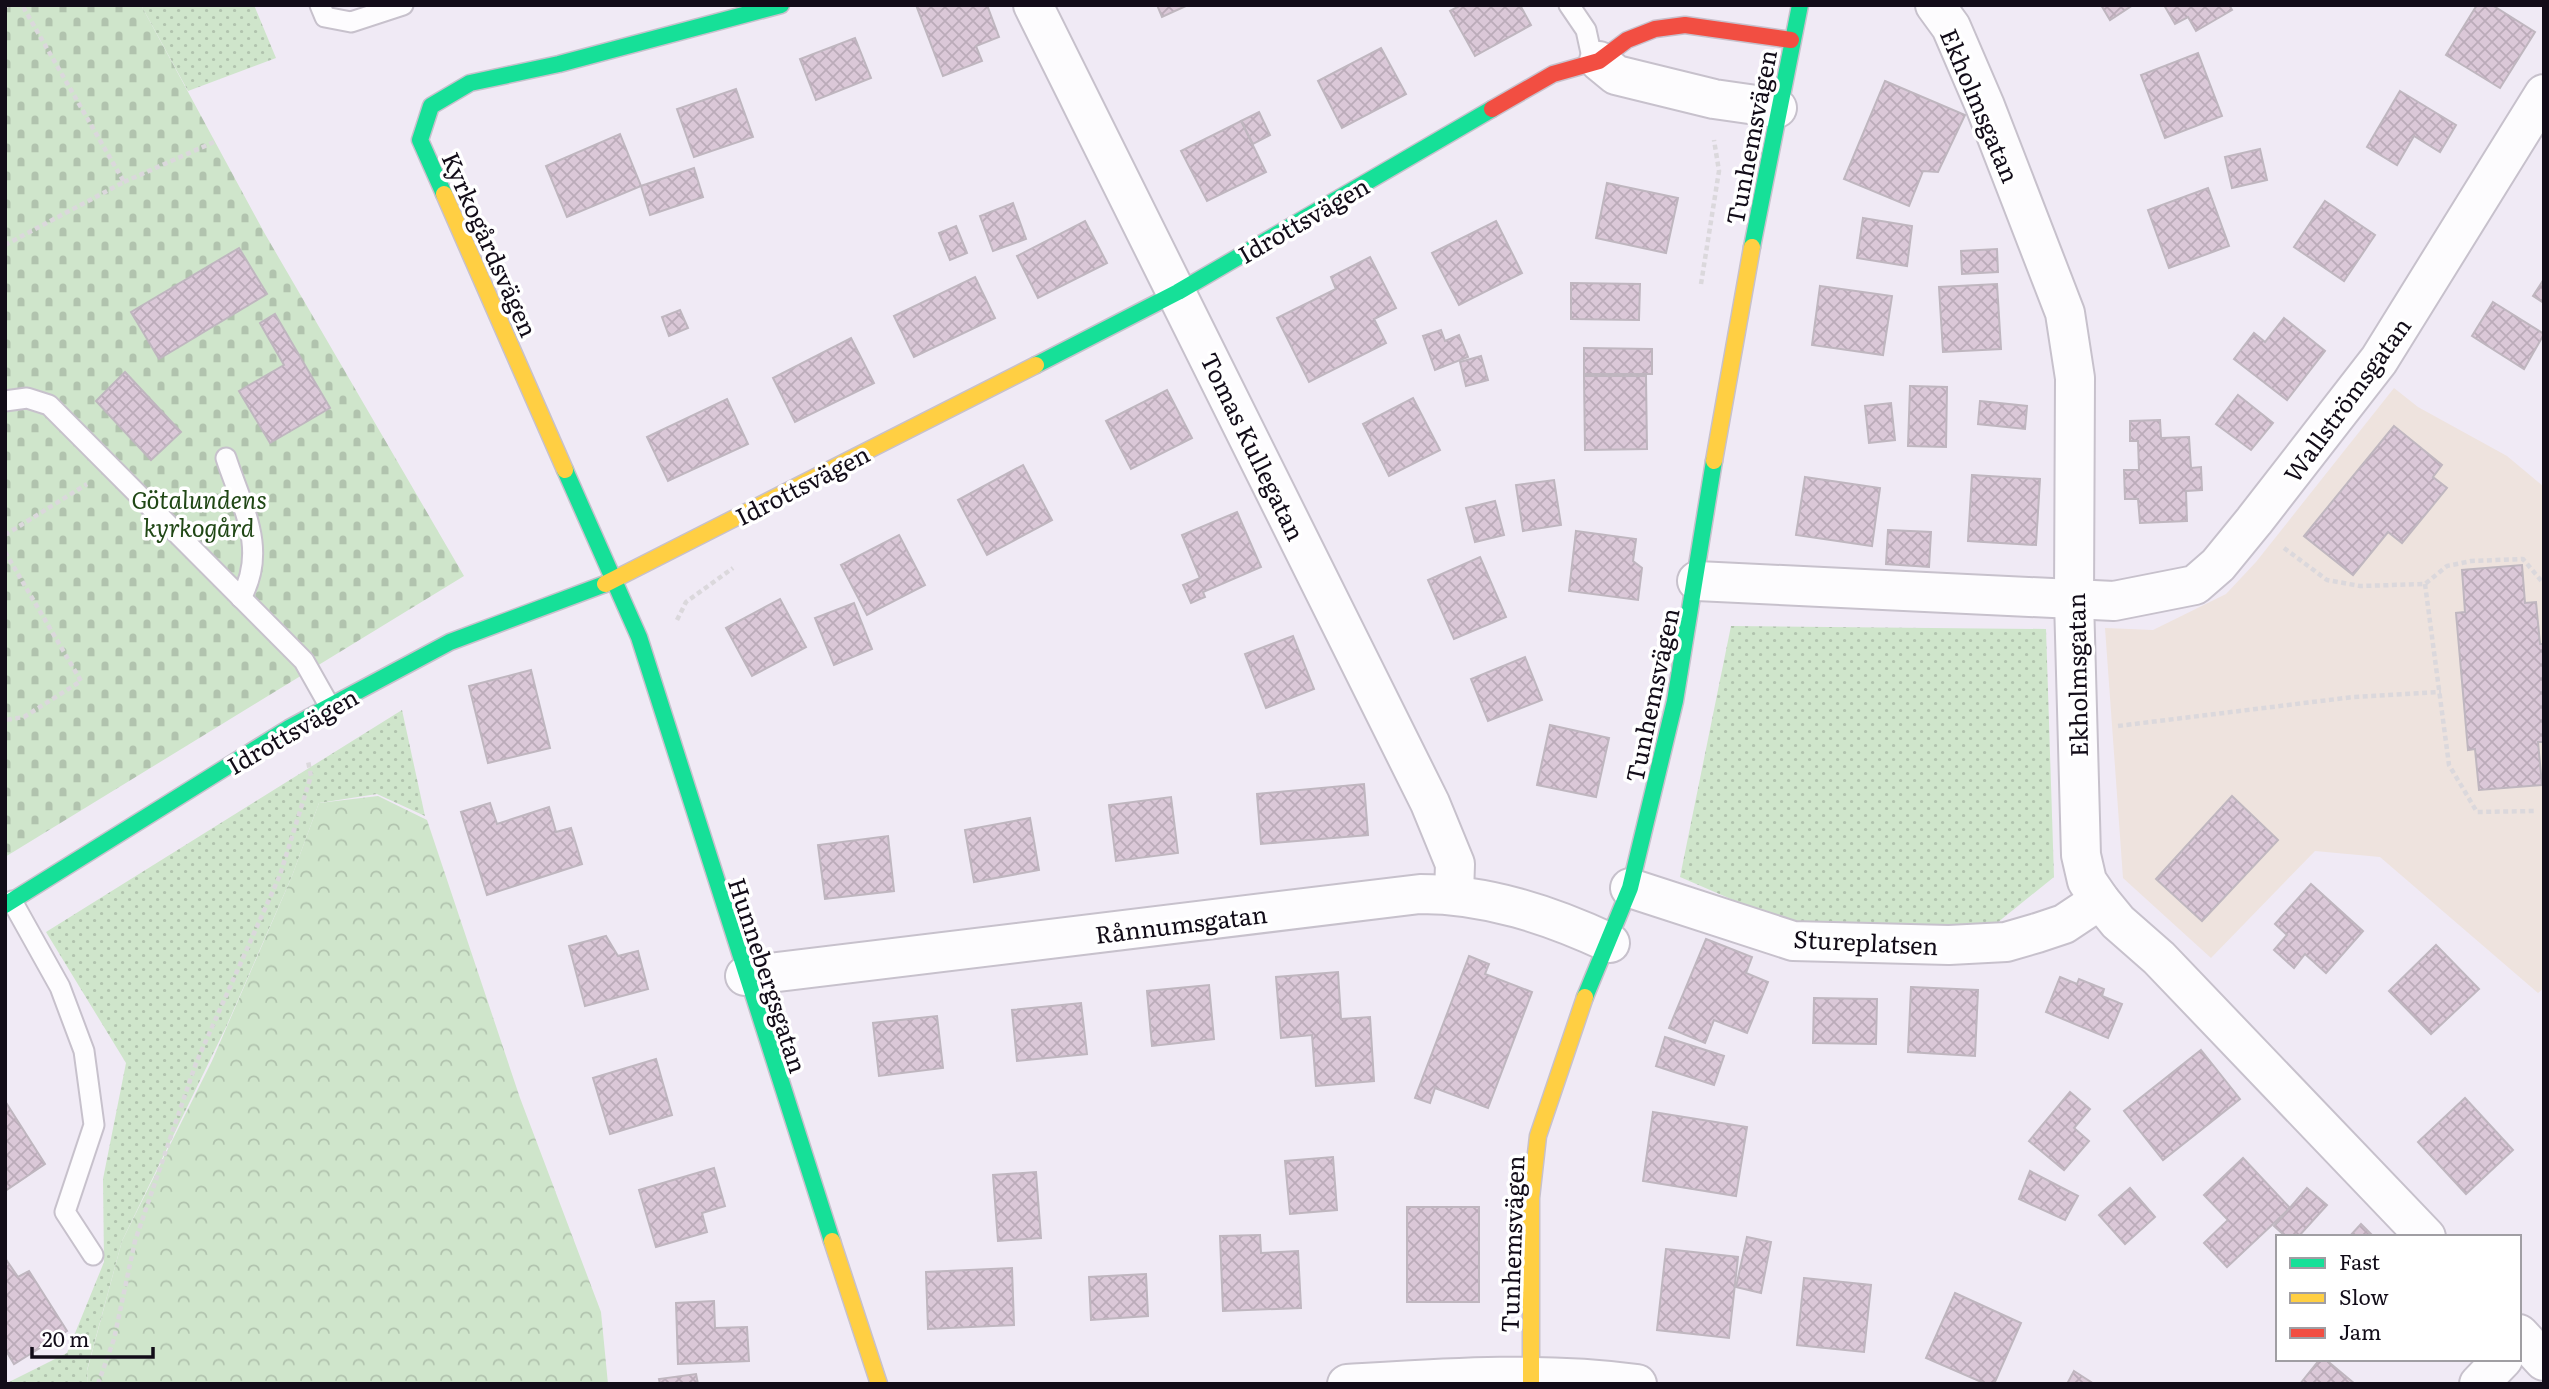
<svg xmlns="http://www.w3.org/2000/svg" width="2549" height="1389" font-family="Literata,serif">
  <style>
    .education { fill: #eee3de }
    .green { fill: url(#green-dots) }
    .forest { fill: url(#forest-crowns) }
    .cemetery { fill: url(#cemetery-stones) }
    .building { fill: url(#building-cross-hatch); stroke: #bfb6bf; stroke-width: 2 }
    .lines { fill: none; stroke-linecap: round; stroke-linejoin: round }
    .lane-casing { stroke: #c7c1cc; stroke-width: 23 }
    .street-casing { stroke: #c7c1cc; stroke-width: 42 }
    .fast-casing { stroke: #c7c1cc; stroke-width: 19 }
    .slow-casing { stroke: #c7c1cc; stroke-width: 19 }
    .jam-casing { stroke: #c7c1cc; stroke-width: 19 }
    .path { stroke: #dbd8dc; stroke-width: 4.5; stroke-dasharray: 5 3.5; stroke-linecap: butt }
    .lane { stroke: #fdfcfe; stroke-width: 19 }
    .street { stroke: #fdfcfe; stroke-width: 38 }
    .fast { stroke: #16e098; stroke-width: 16 }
    .slow { stroke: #ffcf43; stroke-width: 16 }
    .jam { stroke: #f24e42; stroke-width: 16 }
    .labels { text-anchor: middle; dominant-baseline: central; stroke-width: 7; stroke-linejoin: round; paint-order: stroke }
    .street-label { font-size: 24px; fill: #120c18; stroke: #fff }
    .park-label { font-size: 24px; font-style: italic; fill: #204715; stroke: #fff }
  </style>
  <defs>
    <pattern id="green-dots" width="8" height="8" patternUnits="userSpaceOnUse" patternTransform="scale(1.75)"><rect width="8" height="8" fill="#cfe5cb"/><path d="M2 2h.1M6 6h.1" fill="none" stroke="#b1c3ae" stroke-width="1.8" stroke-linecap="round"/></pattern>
    <pattern id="forest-crowns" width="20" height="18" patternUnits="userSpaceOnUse" patternTransform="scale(1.75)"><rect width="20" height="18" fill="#cfe5cb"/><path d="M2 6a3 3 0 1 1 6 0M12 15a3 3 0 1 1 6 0" fill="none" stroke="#b1c3ae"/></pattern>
    <pattern id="cemetery-stones" width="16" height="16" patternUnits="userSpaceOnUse" patternTransform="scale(1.75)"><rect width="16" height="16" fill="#cfe5cb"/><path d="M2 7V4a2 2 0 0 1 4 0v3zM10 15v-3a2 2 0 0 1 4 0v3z" fill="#b1c3ae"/></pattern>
    <pattern id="building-cross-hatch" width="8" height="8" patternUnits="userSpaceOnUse" patternTransform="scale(1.75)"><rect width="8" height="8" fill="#dbc8d8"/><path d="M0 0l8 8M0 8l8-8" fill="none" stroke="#bbabb9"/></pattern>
  </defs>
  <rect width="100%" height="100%" fill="#f0eaf5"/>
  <path class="education" d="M2394,388L2418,407L2507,456L2544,487V988L2538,993L2380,857L2315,851L2211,958L2123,878L2105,628L2153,630L2226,594L2256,562Z"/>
  <g class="green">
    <path d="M141,5H254L276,58L188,91Z"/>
    <path d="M1731,626L2046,629L2054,877L1987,931L1782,921L1680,877Z"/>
    <path d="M402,710L425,816L377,794L319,803L292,876L227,1025L122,1241L87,1370L88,1384H5L67,1353L104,1262L103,1179L126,1063L46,932Z"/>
  </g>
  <path class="forest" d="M378,796L427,820L520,1098L601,1312L608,1384H88L87,1371L122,1241L212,1061L292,876L319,803Z"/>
  <path class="cemetery" d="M5,5H141L265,234L464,576L5,857Z"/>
  <g class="building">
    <path d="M916,5H987L999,37L976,46L982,61L943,76Z"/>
    <path d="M1157,5H1188L1162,17Z"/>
    <path d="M1461,5H1520L1531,25L1475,56L1450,11Z"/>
    <path d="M2101,5H2133L2110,20Z"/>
    <path d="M2164,5H2229L2232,10L2196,31L2188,17L2175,24Z"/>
    <path d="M2477,5H2492L2535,32L2500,88L2446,55Z"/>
    <path d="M855,38L871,78L816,100L800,59Z"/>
    <path d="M1381,48L1406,94L1342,128L1318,81Z"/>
    <path d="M2198,53L2222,116L2165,138L2141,75Z"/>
    <path d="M1885,81L1965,115L1938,172L1923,171L1909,206L1844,179Z"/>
    <path d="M736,89L753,137L694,157L677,109Z"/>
    <path d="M2400,91L2456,125L2440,152L2414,136L2397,165L2367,147Z"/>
    <path d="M1259,112L1270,135L1253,144L1241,121Z"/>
    <path d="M1241,121L1266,172L1207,201L1181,151Z"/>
    <path d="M620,134L641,186L567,217L546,166Z"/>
    <path d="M2260,149L2267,180L2232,188L2225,157Z"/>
    <path d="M694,168L703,197L650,215L641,186Z"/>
    <path d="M1607,183L1678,198L1666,253L1596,238Z"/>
    <path d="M2208,188L2229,246L2169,268L2148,210Z"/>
    <path d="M2325,201L2375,235L2344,281L2294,247Z"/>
    <path d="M1013,203L1026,239L993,251L980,216Z"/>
    <path d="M1863,218L1912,226L1907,266L1857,258Z"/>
    <path d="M1085,221L1107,263L1038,298L1017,256Z"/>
    <path d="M1496,221L1522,273L1459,305L1432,253Z"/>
    <path d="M956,226L967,253L950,260L939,233Z"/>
    <path d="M239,248L267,294L159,359L131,312Z"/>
    <path d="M1997,249L1998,272L1962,274L1961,251Z"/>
    <path d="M1370,257L1396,308L1374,319L1386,343L1309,382L1277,318L1336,289L1331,277Z"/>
    <path d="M975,277L995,318L914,357L894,316Z"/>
    <path d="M2544,279V303L2533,296Z"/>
    <path d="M1571,283L1640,284L1639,320L1571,319Z"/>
    <path d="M1997,284L2001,349L1943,352L1939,287Z"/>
    <path d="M1820,286L1892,296L1883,355L1812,345Z"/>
    <path d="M2493,302L2544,334L2524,369L2472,336Z"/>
    <path d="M680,310L688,328L669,336L662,317Z"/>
    <path d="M275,314L330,408L270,443L239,391L284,365L260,323Z"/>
    <path d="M2284,318L2325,351L2287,400L2234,359L2254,333L2265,342Z"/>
    <path d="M1441,330L1445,341L1459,335L1468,357L1435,370L1423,336Z"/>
    <path d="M851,338L874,383L795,422L773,378Z"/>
    <path d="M1584,348L1652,349V374H1584Z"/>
    <path d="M1481,356L1488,380L1466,386L1460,362Z"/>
    <path d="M125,372L181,432L151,460L96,401Z"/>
    <path d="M1584,376H1646L1647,449L1585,450Z"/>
    <path d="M1910,386L1947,387L1946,447L1908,446Z"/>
    <path d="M1167,390L1192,438L1131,469L1106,421Z"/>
    <path d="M2238,395L2273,423L2251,450L2216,424Z"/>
    <path d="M1413,398L1440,450L1389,476L1363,424Z"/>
    <path d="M727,399L748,444L668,481L647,437Z"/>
    <path d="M1980,401L2027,406L2025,429L1978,424Z"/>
    <path d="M1891,403L1895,440L1869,443L1865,406Z"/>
    <path d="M2160,420L2161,438L2189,437L2191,468L2201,467L2202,490L2186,491L2187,521L2140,523L2138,499H2125L2124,470H2139L2138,441H2130V421Z"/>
    <path d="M2394,426L2442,465L2433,477L2447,488L2402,543L2388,532L2353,575L2304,536Z"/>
    <path d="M1023,465L1052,520L987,555L958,500Z"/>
    <path d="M1972,475L2040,479L2036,545L1968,541Z"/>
    <path d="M1805,477L1880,488L1872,546L1796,535Z"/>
    <path d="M1554,480L1561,525L1523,531L1516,485Z"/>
    <path d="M1495,501L1504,535L1475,542L1466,508Z"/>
    <path d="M1237,512L1261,567L1203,592L1205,597L1191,603L1183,585L1200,578L1182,535Z"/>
    <path d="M1888,530L1931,532L1929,567L1886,564Z"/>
    <path d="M1576,531L1636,539L1633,561L1642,568L1638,600L1569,591Z"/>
    <path d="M899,535L925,585L867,615L841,565Z"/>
    <path d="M1480,557L1506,617L1454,639L1428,580Z"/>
    <path d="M2522,565L2525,603L2536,602L2540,644H2544V742H2538L2542,785L2479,790L2475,749L2468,750L2456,613L2465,612L2462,570Z"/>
    <path d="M780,599L806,647L752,676L726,628Z"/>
    <path d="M854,603L872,649L834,665L815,618Z"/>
    <path d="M1293,636L1314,689L1266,708L1245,654Z"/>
    <path d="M1525,657L1542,700L1488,721L1471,679Z"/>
    <path d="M531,670L550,748L488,763L469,686Z"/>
    <path d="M1550,725L1609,738L1596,797L1537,785Z"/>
    <path d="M1364,784L1368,835L1261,844L1257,794Z"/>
    <path d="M2232,796L2278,840L2202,921L2156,879Z"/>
    <path d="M1171,797L1178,853L1116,861L1109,805Z"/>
    <path d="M490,803L497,824L549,807L556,832L571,828L582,864L487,895L461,812Z"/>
    <path d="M1030,818L1039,870L974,882L965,830Z"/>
    <path d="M888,836L894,891L825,899L818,845Z"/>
    <path d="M2311,884L2363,931L2326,973L2305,954L2294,968L2274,950L2287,935L2275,924Z"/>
    <path d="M606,936L618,956L638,951L648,989L585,1006L569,946Z"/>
    <path d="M1706,939L1752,957L1746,973L1768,982L1747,1033L1714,1020L1705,1043L1669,1028Z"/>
    <path d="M2436,945L2479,989L2431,1034L2389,991Z"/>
    <path d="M1469,956L1489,964L1485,974L1532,992L1488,1108L1435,1088L1430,1103L1415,1098Z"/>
    <path d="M1338,972L1341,1019L1370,1017L1374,1081L1316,1086L1312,1035L1281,1038L1276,977Z"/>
    <path d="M2060,977L2077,984L2079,979L2104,989L2102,996L2122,1004L2108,1038L2046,1012Z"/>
    <path d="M1209,985L1214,1039L1152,1046L1147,991Z"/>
    <path d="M1911,987L1978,990L1975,1056L1908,1052Z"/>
    <path d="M1814,998L1877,999L1876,1044L1813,1043Z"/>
    <path d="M1081,1003L1087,1054L1017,1061L1012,1010Z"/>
    <path d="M937,1016L943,1068L879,1076L873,1023Z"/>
    <path d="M1665,1037L1724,1056L1714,1085L1656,1066Z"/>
    <path d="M2201,1050L2240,1099L2163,1160L2124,1111Z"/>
    <path d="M656,1059L672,1115L610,1134L593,1078Z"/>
    <path d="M2070,1092L2090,1109L2074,1128L2089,1141L2064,1170L2029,1141Z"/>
    <path d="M2465,1098L2513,1150L2466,1194L2418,1142Z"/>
    <path d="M5,1101L45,1164L5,1191Z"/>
    <path d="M1653,1112L1747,1127L1736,1196L1643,1181Z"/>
    <path d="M1333,1157L1337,1210L1290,1214L1285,1161Z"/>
    <path d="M2243,1158L2290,1208L2227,1267L2204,1243L2228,1220L2204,1195Z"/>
    <path d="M714,1168L725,1206L702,1213L707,1232L656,1247L639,1190Z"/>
    <path d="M2030,1171L2078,1196L2065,1220L2019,1199Z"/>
    <path d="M1036,1172L1041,1238L998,1241L993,1175Z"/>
    <path d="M2130,1188L2155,1217L2125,1244L2099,1215Z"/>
    <path d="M2307,1188L2327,1205L2298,1237H2286L2274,1226Z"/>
    <rect x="1407" y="1207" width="72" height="95"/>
    <path d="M2361,1224L2374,1237H2349Z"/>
    <path d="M1260,1235L1261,1253L1298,1251L1301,1308L1223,1311L1220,1236Z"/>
    <path d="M1747,1237L1771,1242L1761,1293L1736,1287Z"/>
    <path d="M1666,1249L1738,1257L1729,1338L1657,1330Z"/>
    <path d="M5,1258L18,1277L29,1271L67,1331L14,1364L5,1349Z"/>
    <path d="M1012,1268L1014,1325L928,1329L926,1272Z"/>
    <path d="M1146,1274L1148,1316L1091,1320L1089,1277Z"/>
    <path d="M1804,1278L1871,1285L1864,1352L1797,1345Z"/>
    <path d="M1955,1293L2021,1323L1994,1384H1986L1926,1358Z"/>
    <path d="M714,1301L715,1328L747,1327L749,1361L678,1364L676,1303Z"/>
    <path d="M2320,1359H2325L2355,1384H2300Z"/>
    <path d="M2074,1371L2094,1384H2067Z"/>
    <path d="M696,1374L698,1384H660L659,1379Z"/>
  </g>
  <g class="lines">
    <defs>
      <g id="lane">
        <path d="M320,5L325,17L351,22L403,5"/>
        <path d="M1569,5L1586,30L1593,62"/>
        <path d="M5,401L27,398L49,405L304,661L330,707"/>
        <path d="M226,458C242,507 268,549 241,598"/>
        <path d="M12,901L60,987L84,1051L94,1125L65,1212L93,1255"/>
      </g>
      <g id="street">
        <path d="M1033,5L1430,803L1455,864L1454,894"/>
        <path d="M1935,5L1951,27L1985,106L2065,313L2075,378L2074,600L2081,855L2087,881L2100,900L2118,922L2159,958L2426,1237"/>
        <path d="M1599,61L1616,75L1714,99L1777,108"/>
        <path d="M1697,581L2114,601L2195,585L2218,565L2254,521L2379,360L2544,94"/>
        <path d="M1630,888L1793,941L1949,945L2006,942L2037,933L2064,924L2100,900"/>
        <path d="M745,976L1420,894C1487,894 1550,915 1610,943"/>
        <path d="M2519,1334L2544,1361"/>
        <path d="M1347,1384C1445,1378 1540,1371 1637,1384"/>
        <path d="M2479,1384L2503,1359"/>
      </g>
      <g id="fast">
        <path d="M444,194L420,140L431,106L470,83L559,64L781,5"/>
        <path d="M1752,247L1800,5"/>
        <path d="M1036,365L1178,292L1492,109"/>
        <path d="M565,470L639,637L832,1241"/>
        <path d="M5,905L289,728L450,642L605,584"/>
        <path d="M1585,997L1630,888L1675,701L1714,461"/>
      </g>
      <g id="slow">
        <path d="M444,194L565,470"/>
        <path d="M1714,461L1752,247"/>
        <path d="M605,584L1036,365"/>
        <path d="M832,1241L879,1384"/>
        <path d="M1531,1384V1198L1538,1136L1585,997"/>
      </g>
      <path id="jam" d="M1492,109L1553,74L1599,61L1627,40L1655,29L1685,25L1791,40"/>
    </defs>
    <use href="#lane" class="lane-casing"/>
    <use href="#street" class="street-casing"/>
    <use href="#fast" class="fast-casing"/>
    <use href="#slow" class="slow-casing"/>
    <use href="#jam" class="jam-casing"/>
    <g class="path">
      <path d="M5,7L8,5"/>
      <path d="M124,182L214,142"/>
      <path d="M5,245L124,182L22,5"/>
      <path d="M1701,284L1719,171L1714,140"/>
      <path d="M5,535L87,484"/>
      <path d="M2284,548L2327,580L2360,586L2425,584L2447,566L2471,561L2523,559L2544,584"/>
      <path d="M5,552L81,681L24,717L5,720"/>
      <path d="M2425,584L2449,765L2477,812L2536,811"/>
      <path d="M677,620L686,602L733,568"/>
      <path d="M2118,726L2353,697L2441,692"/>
      <path d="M98,1384L114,1339L135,1241L196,1063L280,875L311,776L308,761"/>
    </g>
    <use href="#lane" class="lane"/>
    <use href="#street" class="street"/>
    <use href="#fast" class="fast"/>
    <use href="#slow" class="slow"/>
    <use href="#jam" class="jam"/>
  </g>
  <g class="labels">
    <g class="street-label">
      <text transform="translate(1981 105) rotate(67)">Ekholmsgatan</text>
      <text transform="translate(1750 137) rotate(-79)">Tunhemsvägen</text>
      <text transform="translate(1303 219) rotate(-30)">Idrottsvägen</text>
      <text transform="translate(491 244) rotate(66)">Kyrkogårdsvägen</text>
      <text transform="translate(2346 399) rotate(-54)">Wallströmsgatan</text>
      <text transform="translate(1254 446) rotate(64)">Tomas Kullegatan</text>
      <text transform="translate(802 484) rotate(-27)">Idrottsvägen</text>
      <text transform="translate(2076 675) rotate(-91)">Ekholmsgatan</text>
      <text transform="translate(1651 695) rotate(-78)">Tunhemsvägen</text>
      <text transform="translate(292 730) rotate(-30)">Idrottsvägen</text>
      <text transform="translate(1181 923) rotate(-7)">Rånnumsgatan</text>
      <text transform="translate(1866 941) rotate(3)">Stureplatsen</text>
      <text transform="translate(769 975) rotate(72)">Hunnebergsgatan</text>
      <text transform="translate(1511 1244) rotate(-88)">Tunhemsvägen</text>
    </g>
    <g class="park-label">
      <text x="199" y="498">Götalundens<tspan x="199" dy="28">kyrkogård</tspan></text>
    </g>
  </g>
  <rect width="2549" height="1389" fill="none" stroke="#120c18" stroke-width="14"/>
  <rect x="2276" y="1235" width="245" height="126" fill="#ffffff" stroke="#a09ea3" stroke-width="2"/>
  <rect x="2290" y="1258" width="35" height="10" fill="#16e098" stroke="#a09ea3" stroke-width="2"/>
  <text x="2339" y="1270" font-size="21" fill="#120c18">Fast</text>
  <rect x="2290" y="1293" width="35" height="10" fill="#ffcf43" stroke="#a09ea3" stroke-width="2"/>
  <text x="2339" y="1305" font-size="21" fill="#120c18">Slow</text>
  <rect x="2290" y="1328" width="35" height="10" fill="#f24e42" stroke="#a09ea3" stroke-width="2"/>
  <text x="2339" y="1340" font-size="21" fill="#120c18">Jam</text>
  <path d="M32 1347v10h121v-10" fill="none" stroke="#120c18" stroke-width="3.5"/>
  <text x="42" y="1347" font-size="21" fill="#120c18" stroke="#ffffff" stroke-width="5" paint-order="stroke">20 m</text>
</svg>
